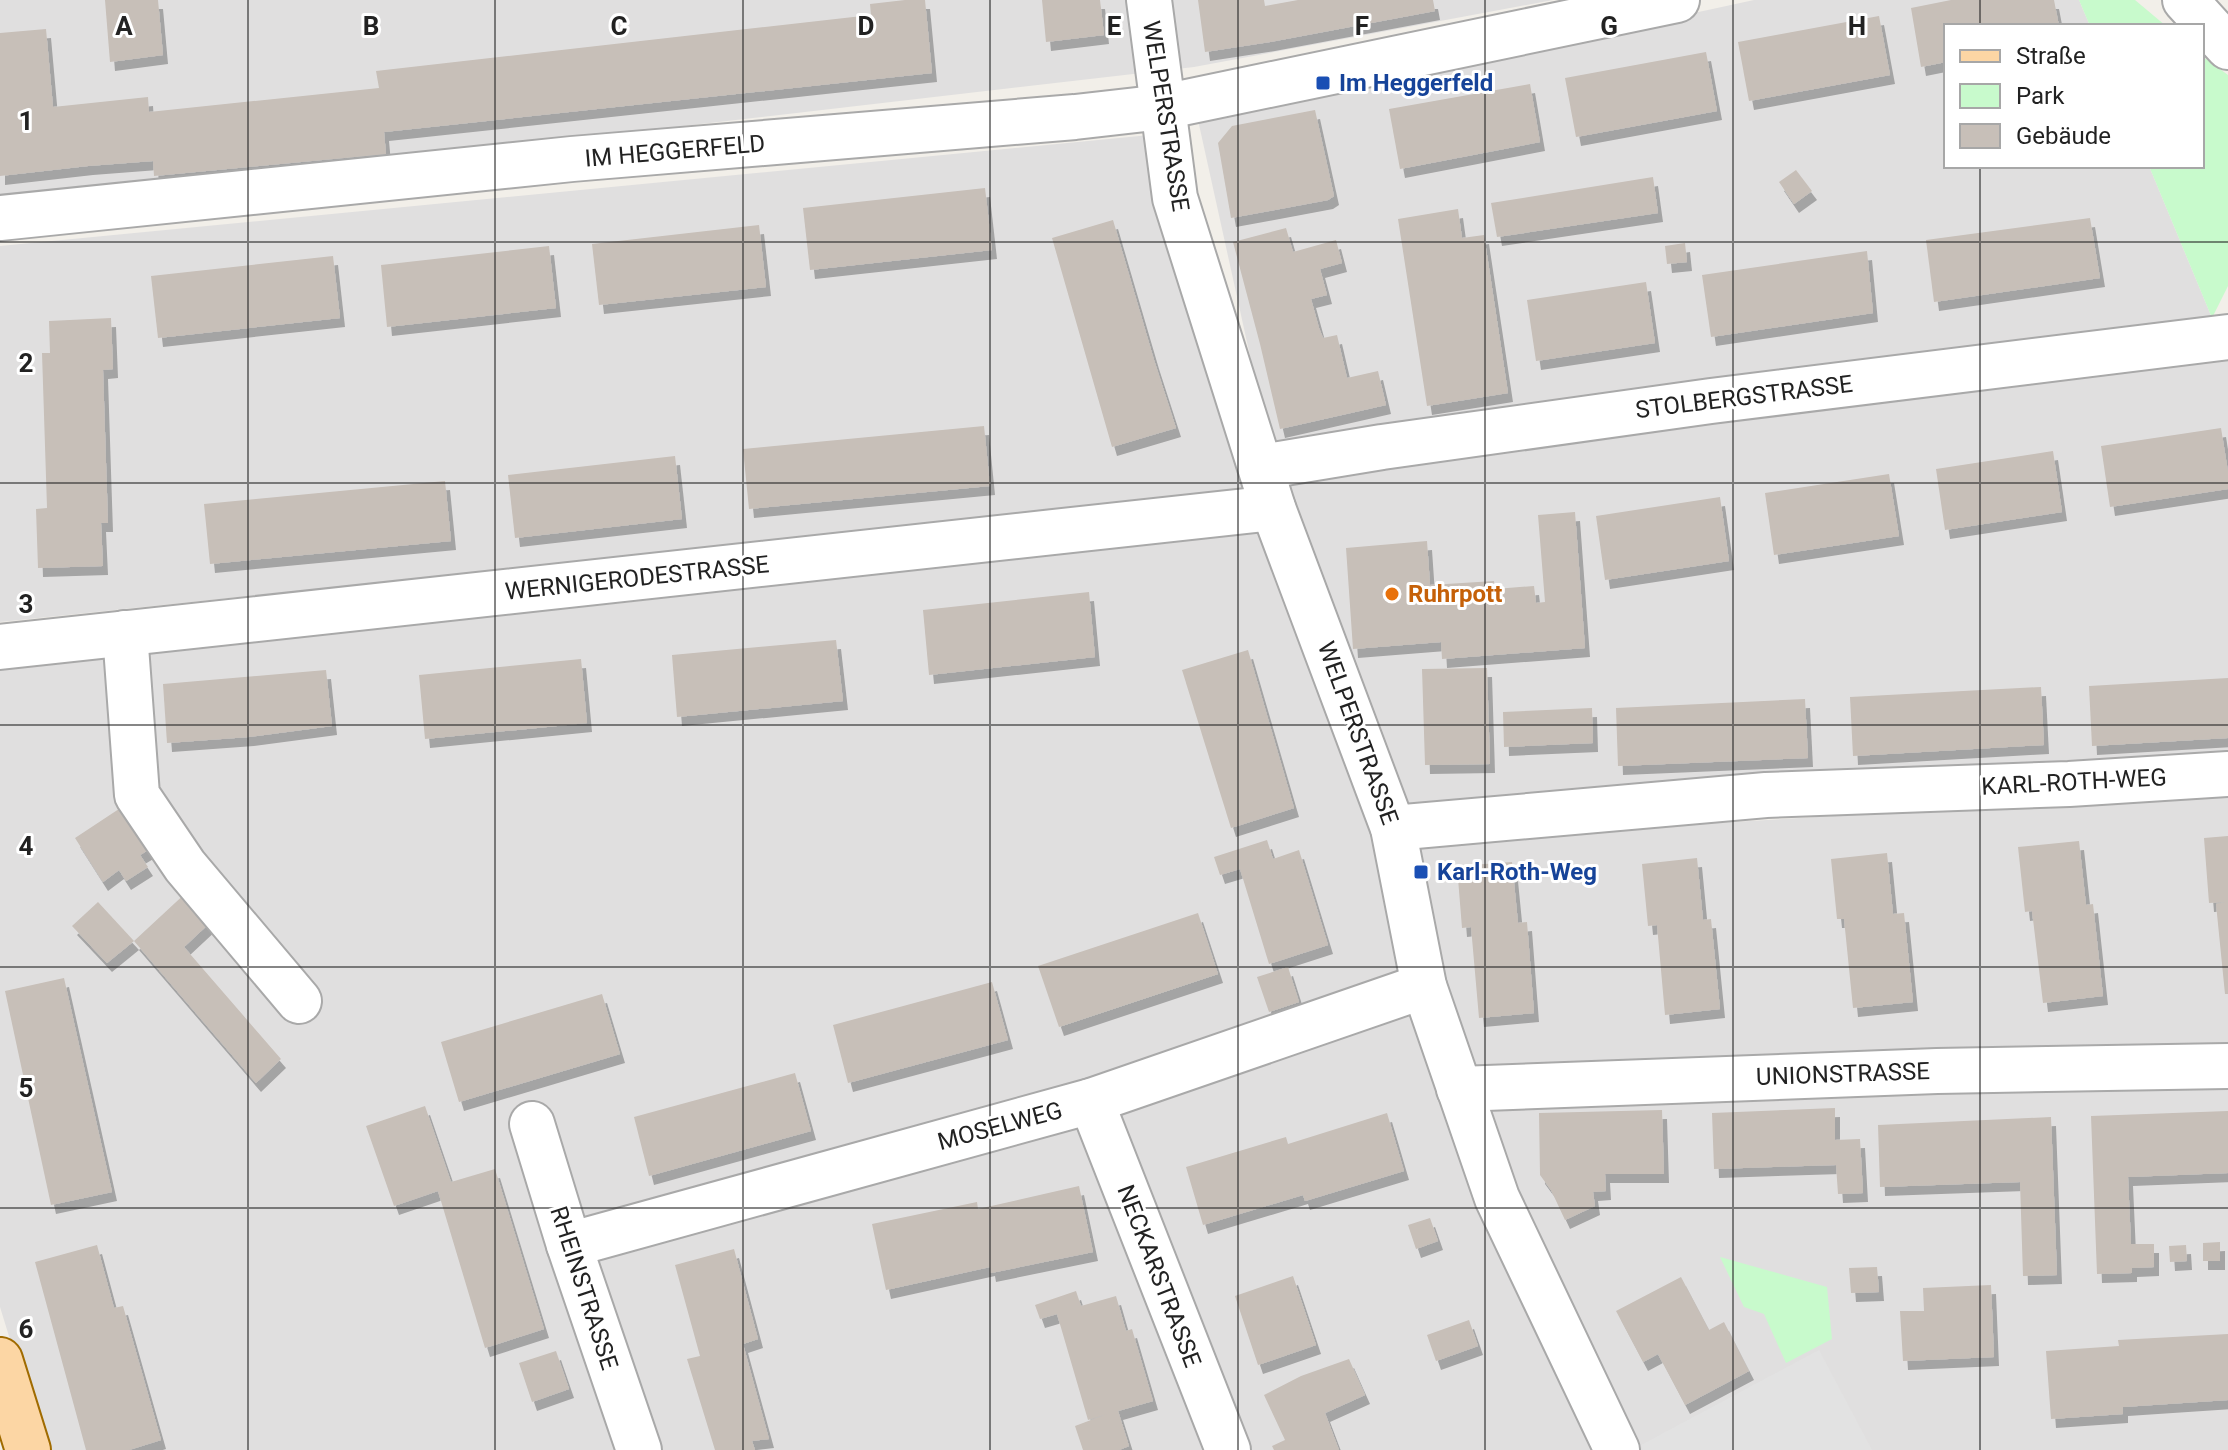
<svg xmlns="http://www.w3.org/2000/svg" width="2228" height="1450" font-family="Roboto,sans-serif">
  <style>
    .residential { fill: #e0dfdf }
    .park { fill: #c8facc }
    .parking { fill: #e2e2e2 }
    .building { fill: #c7bfb8; filter: url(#shadow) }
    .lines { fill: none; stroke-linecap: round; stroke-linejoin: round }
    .minor-casing { stroke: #a9a9a9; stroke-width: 48 }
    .major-casing { stroke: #a06b00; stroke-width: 48 }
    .minor { stroke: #fff; stroke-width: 44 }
    .major { stroke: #fcd6a4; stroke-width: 44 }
    .grid { fill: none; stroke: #222; stroke-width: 2; stroke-opacity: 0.55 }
    .transit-dot { fill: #1a4fb4; stroke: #fff; stroke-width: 3 }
    .food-dot { fill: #e8710a; stroke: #fff; stroke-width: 3 }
    .labels { text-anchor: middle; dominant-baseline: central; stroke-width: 6; stroke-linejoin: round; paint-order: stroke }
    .transit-label { font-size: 24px; font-weight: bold; fill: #164399; stroke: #fff; text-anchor: start }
    .street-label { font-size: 24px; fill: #222; stroke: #fff }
    .food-label { font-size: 24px; font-weight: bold; fill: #c56008; stroke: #fff; text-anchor: start }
    .grid-label { font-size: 26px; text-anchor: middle; font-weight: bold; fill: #222; stroke: #fff; stroke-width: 6; stroke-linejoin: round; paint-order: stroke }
  </style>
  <defs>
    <filter id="shadow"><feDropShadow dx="5" dy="9" stdDeviation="0" flood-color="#0004"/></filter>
  </defs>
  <rect width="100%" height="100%" fill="#f2efe9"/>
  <g class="residential">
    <path d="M0,0H1553L1194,67L0,205Z"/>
    <path d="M1754,0H2079L2090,26H1946V166H2149L2212,318L1271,451L1198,120Z"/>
    <path d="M1160,134L1248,492L0,622V246Z"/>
    <path d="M2228,353V757L1403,808L1285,475Z"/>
    <path d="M1267,528L1378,830L1409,977L1082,1085L545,1232L621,1450H44L0,1307V665L623,603Z"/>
    <path d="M2228,793V1050L1474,1080L1442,980L1406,841Z"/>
    <path d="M1417,1008L1599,1450H1245L1110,1108Z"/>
    <path d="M2228,1085V1450H1633L1476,1101Z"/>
    <path d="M1079,1117L1207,1450H663L589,1255Z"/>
  </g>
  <g class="park">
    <path d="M2079,0H2135L2166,26H2090Z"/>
    <path d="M2202,56L2228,75V286L2212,318L2149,166H2202Z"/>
    <path d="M1720,1257L1827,1287L1832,1339L1786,1363L1764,1314L1744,1307Z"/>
  </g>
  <path class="parking" d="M1819,1350L1872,1450H1643L1641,1445Z"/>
  <g class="building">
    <path d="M105,0H158L163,55L110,62Z"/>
    <path d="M905,0H925L932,73L384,132L386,154L154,176L153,161L88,166L0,176V33L46,29L53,107L148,97L149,112L379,88L376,71L871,15L870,4Z"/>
    <path d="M1042,0H1100L1104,35L1046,42Z"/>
    <path d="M1198,0H1264L1265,6L1298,0H1433L1435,11L1270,42L1205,52Z"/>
    <path d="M1951,0H2054L2059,26H1946V62L1921,67L1911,8Z"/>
    <path d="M1879,16L1890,75L1749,101L1738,42Z"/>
    <path d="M1706,52L1717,111L1576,137L1565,78Z"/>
    <path d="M1530,84L1540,142L1400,169L1389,109Z"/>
    <path d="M1315,110L1334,196L1328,200L1231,218L1218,143L1232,126Z"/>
    <path d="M1796,170L1812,191L1794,204L1779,182Z"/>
    <path d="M1653,177L1658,213L1497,237L1491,203Z"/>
    <path d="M985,188L992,250L810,270L803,208Z"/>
    <path d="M1458,209L1462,238L1484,235L1508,393L1427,406L1398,219Z"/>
    <path d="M2090,218L2100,278L1934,302L1926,240Z"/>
    <path d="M1113,220L1154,360L1176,428L1112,447L1052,238Z"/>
    <path d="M759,225L766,287L599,305L592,244Z"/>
    <path d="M1286,228L1293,252L1336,240L1342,263L1320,269L1327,295L1311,299L1319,328L1323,338L1337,335L1347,378L1378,371L1386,405L1280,429L1260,344L1233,242Z"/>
    <path d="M1685,243L1687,262L1667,264L1665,246Z"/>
    <path d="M549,246L556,308L387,327L381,265Z"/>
    <path d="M1867,251L1873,313L1711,337L1702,275Z"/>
    <path d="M333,256L340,318L158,338L151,276Z"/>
    <path d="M1646,282L1655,343L1536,361L1527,300Z"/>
    <path d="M111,318L113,369L103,370L108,523H101L103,566L38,568L36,509L47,508L42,353H50L49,321Z"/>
    <path d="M984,426L990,486L749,509L743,449Z"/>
    <path d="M2221,428L2228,472V489L2110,507L2101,446Z"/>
    <path d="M2053,451L2062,512L1945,530L1936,469Z"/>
    <path d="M675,456L682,519L515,538L508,475Z"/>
    <path d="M1889,474L1899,536L1774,555L1765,493Z"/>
    <path d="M445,481L451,541L210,564L204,504Z"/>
    <path d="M1720,497L1729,561L1605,580L1596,516Z"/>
    <path d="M1575,512L1585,648L1442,659L1441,642L1353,649L1346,548L1427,541L1430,585L1494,581L1495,589L1534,586L1536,603L1545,602L1538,515Z"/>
    <path d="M1089,592L1095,657L929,675L923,610Z"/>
    <path d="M836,640L843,701L677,717L672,655Z"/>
    <path d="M1248,650L1294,808L1231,828L1182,670Z"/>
    <path d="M581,659L587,723L425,739L419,675Z"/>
    <path d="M1487,668L1490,764L1425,765L1422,669Z"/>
    <path d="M326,670L332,726L249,737L167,743L163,684Z"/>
    <path d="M2228,678V738L2092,746L2089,686Z"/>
    <path d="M2041,687L2044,745L1853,756L1850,697Z"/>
    <path d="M1805,699L1808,758L1618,766L1616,708Z"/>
    <path d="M1592,708L1593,743L1504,747L1503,712Z"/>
    <path d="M128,803L155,846L140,855L148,867L126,881L119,870L103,882L75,838Z"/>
    <path d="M2228,836V994H2225L2216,904L2225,902L2209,903L2204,838Z"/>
    <path d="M1267,840L1273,859L1299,850L1328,945L1269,964L1240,869L1220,875L1214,857Z"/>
    <path d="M2079,841L2086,905L2093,904L2103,996L2043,1003L2032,911L2025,912L2018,847Z"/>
    <path d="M1887,853L1893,914L1904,913L1913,1002L1853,1008L1844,919H1837L1831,859Z"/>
    <path d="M1697,858L1703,920L1711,919L1720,1009L1665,1015L1657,925L1648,926L1642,864Z"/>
    <path d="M1512,862L1518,923L1527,922L1534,1013L1479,1018L1471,927L1462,928L1457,866Z"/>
    <path d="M189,890L214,919L184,947L281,1059L256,1083L134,941Z"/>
    <path d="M98,902L134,941L107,963L72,926Z"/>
    <path d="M1198,913L1218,974L1059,1027L1038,966Z"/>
    <path d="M1288,967L1299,1002L1269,1012L1257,977Z"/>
    <path d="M64,978L112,1192L51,1205L5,991Z"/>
    <path d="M992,982L1008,1040L848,1083L833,1025Z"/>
    <path d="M602,994L620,1054L459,1102L441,1042Z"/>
    <path d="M795,1073L811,1131L649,1176L634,1117Z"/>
    <path d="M425,1106L451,1182L495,1169L544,1329L485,1348L438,1191L394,1206L366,1126Z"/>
    <path d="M1835,1108V1140L1860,1139L1863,1193L1838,1194L1836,1165L1714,1169L1712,1113Z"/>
    <path d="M1662,1110L1664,1174H1605L1606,1191L1593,1192L1595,1206L1565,1220L1551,1190L1540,1175L1539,1113Z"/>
    <path d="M2228,1111V1173L2128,1177L2131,1244H2154V1267L2132,1268V1273L2097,1274L2091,1116Z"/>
    <path d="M1387,1113L1404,1171L1305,1201L1303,1195L1203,1225L1186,1167L1286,1137L1288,1144Z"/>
    <path d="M2051,1117L2057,1275L2023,1276L2020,1182L1880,1187L1878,1125Z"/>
    <path d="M1079,1186L1093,1252L991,1273L990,1267L886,1290L872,1224L977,1202L978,1209Z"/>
    <path d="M1430,1218L1438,1241L1416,1249L1408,1225Z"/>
    <path d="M2220,1242V1261H2203V1243Z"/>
    <path d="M97,1245L114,1308L123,1306L161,1440L129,1450H86L35,1262Z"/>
    <path d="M2186,1245L2187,1261L2170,1262L2169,1246Z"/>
    <path d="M734,1249L758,1339L743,1344L769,1439L752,1441L755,1450H715L687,1359L700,1356L675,1265Z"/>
    <path d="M1877,1267L1879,1292L1851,1293L1849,1268Z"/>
    <path d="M1293,1276L1316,1345L1258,1365L1235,1296Z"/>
    <path d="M1681,1277L1709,1330L1724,1322L1749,1371L1685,1405L1658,1354L1643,1362L1616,1311Z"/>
    <path d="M1991,1285L1994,1357L1903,1361L1900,1311H1924L1923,1288Z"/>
    <path d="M1076,1291L1081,1306L1116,1296L1126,1331L1132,1329L1153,1401L1118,1411L1129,1446L1119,1450H1083L1075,1426L1107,1414L1088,1420L1057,1314L1040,1319L1035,1305Z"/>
    <path d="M1469,1320L1478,1346L1436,1361L1427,1335Z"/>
    <path d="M2228,1334V1400L2123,1407V1414L2051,1419L2046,1351L2119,1346L2118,1340Z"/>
    <path d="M556,1351L569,1389L532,1402L519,1363Z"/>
    <path d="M1349,1359L1365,1395L1325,1413L1339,1450H1274L1272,1446L1285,1440L1264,1395L1301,1376Z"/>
  </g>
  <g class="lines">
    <defs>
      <g id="minor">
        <path d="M1149,0L1175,198L1273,508L1393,828L1424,986L1497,1198L1617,1450"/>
        <path d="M2185,0L2228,47"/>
        <path d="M0,218L572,159L1075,117L1163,107L1677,0"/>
        <path d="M1261,467L1382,447L1711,401L2228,337"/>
        <path d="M125,633L137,795L185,866L299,1001"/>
        <path d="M0,647L1273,508"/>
        <path d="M1393,828L1766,795L2069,784L2228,774"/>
        <path d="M1459,1089L1937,1071L2228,1066"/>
        <path d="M1091,1101L1228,1450"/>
        <path d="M532,1124L569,1245L639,1450"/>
        <path d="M569,1245L1091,1101L1424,986"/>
      </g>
      <path id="major" d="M0,1360L28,1450"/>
    </defs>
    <use href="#minor" class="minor-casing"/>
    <use href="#major" class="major-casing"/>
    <use href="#minor" class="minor"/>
    <use href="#major" class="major"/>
  </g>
  <path class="grid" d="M248,0V1450M495,0V1450M743,0V1450M990,0V1450M1238,0V1450M1485,0V1450M1733,0V1450M1980,0V26M1980,166V1450M0,242H2228M0,483H2228M0,725H2228M0,967H2228M0,1208H2228"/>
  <g class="transit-dot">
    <rect x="1315" y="75" width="16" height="16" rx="4"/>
    <rect x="1413" y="864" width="16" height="16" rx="4"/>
  </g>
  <circle class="food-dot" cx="1392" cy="594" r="8"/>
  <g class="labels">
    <g class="transit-label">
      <text x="1339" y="83">Im Heggerfeld</text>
      <text x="1437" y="872">Karl-Roth-Weg</text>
    </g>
    <g class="street-label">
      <text transform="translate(1166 116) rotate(81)">WELPERSTRASSE</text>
      <text transform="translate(675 151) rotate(-5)">IM HEGGERFELD</text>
      <text transform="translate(1744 397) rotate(-7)">STOLBERGSTRASSE</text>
      <text transform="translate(637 578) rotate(-6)">WERNIGERODESTRASSE</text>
      <text transform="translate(1358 733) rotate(70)">WELPERSTRASSE</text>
      <text transform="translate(2074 782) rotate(-3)">KARL-ROTH-WEG</text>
      <text transform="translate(1843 1074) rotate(-2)">UNIONSTRASSE</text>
      <text transform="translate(1000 1126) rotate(-15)">MOSELWEG</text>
      <text transform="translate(1159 1276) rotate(69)">NECKARSTRASSE</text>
      <text transform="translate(584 1288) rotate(72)">RHEINSTRASSE</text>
    </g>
    <g class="food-label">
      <text x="1408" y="594">Ruhrpott</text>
    </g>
  </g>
  <g class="grid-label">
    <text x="124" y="35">A</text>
    <text x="371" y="35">B</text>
    <text x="619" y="35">C</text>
    <text x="866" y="35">D</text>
    <text x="1114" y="35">E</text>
    <text x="1362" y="35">F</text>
    <text x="1609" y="35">G</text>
    <text x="1857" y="35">H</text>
    <text x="26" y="130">1</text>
    <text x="26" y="372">2</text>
    <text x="26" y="613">3</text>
    <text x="26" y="855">4</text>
    <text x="26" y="1097">5</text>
    <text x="26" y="1338">6</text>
  </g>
  <rect x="1944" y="24" width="260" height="144" fill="#ffffff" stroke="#a7a7a7" stroke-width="2"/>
  <rect x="1960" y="50" width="40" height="12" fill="#fcd6a4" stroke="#a7a7a7" stroke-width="2"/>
  <text x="2016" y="64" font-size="24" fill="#222222">Straße</text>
  <rect x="1960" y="84" width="40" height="24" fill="#c8facc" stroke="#a7a7a7" stroke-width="2"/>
  <text x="2016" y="104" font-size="24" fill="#222222">Park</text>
  <rect x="1960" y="124" width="40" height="24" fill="#c7bfb8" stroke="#a7a7a7" stroke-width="2"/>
  <text x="2016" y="144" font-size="24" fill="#222222">Gebäude</text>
</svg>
